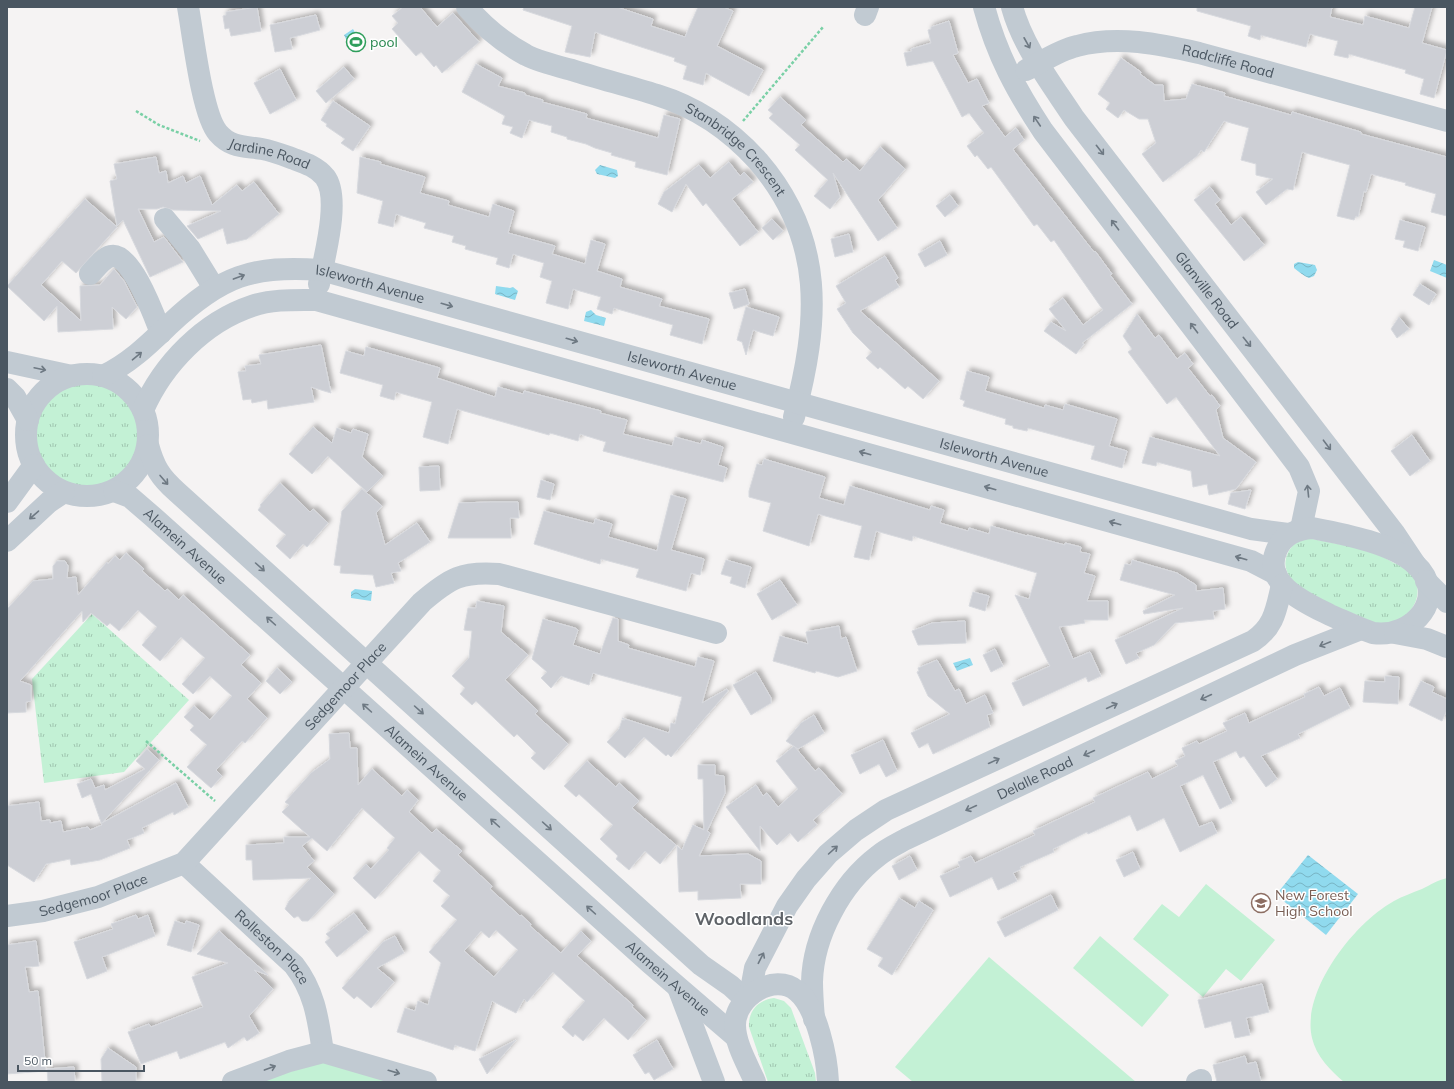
<svg xmlns="http://www.w3.org/2000/svg" width="1454" height="1089" font-family="Mulish,sans-serif">
  <style>
    .grass { fill: url(#grass-tufts) }
    .park { fill: #c3f1d5 }
    .water { fill: url(#water-waves) }
    .building { fill: #cdcfd5; stroke: #d7d9de; fill-rule: evenodd; filter: url(#shadow) }
    .lines { fill: none; stroke-linecap: round; stroke-linejoin: round }
    .path { stroke: #7ad0a6; stroke-width: 2.5; stroke-dasharray: 3 2; stroke-linecap: butt }
    .minor { stroke: #c1cad2; stroke-width: 22 }
    .oneway { stroke: #6e7983 }
    .labels { text-anchor: middle; dominant-baseline: central; stroke-width: 3; stroke-linejoin: round; paint-order: stroke }
    .leisure-label { font-size: 14px; fill: #27864d; stroke: #fff; text-anchor: start }
    .street-label { font-size: 14px; fill: #4a5661; stroke: #fff }
    .education-label { font-size: 14px; fill: #785e54; stroke: #fff; text-anchor: start }
    .district-label { font-size: 18px; font-weight: bold; fill: #5f6368; stroke: #fff }
  </style>
  <defs>
    <pattern id="grass-tufts" width="24" height="20" patternUnits="userSpaceOnUse"><rect width="24" height="20" fill="#c3f1d5"/><path d="M3 7l-1-3M5 7V3M7 7l1-3M15 17l-1-3M17 17v-4M19 17l1-3" fill="none" stroke="#a0c6b0"/></pattern>
    <pattern id="water-waves" width="16" height="10" patternUnits="userSpaceOnUse"><rect width="16" height="10" fill="#90daee"/><path d="M0 5q4-4 8 0t8 0" fill="none" stroke="#78b4c4"/></pattern>
    <filter id="shadow"><feDropShadow dx="3.5" dy="-3.5" stdDeviation="2" flood-color="#0004"/></filter>
  </defs>
  <rect width="100%" height="100%" fill="#f5f3f3"/>
  <g class="grass">
    <circle cx="87" cy="434" r="52"/>
    <path d="M1307,538C1326,542 1347,545 1366,550C1376,552 1385,558 1394,563C1399,565 1406,567 1410,571C1428,593 1412,620 1385,624C1376,625 1362,617 1354,614C1333,606 1275,586 1287,555C1291,545 1296,542 1307,538Z"/>
    <path d="M92,614L189,700L124,772L44,783L32,679Z"/>
    <path d="M774,998L784,1001L791,1008L815,1073L816,1082H768L749,1027C748,1011 758,1000 774,998Z"/>
  </g>
  <g class="park">
    <path d="M1447,878V1082H1344C1331,1071 1316,1056 1312,1038C1301,991 1354,923 1394,901C1403,896 1412,893 1422,889C1430,885 1438,880 1447,878Z"/>
    <path d="M1206,884L1275,940L1241,981L1226,969L1203,997L1133,939L1162,904L1179,917Z"/>
    <path d="M1100,936L1169,995L1142,1027L1073,968Z"/>
    <path d="M989,957L1136,1082H913L895,1067Z"/>
    <path d="M312,1059L398,1082H253Z"/>
  </g>
  <g class="water">
    <path d="M353,29L357,36L363,39L364,46L356,52L349,45L344,35Z"/>
    <path d="M600,165L617,170L618,176L615,178L597,174L595,170Z"/>
    <path d="M1434,260L1447,265V278L1430,271Z"/>
    <path d="M1298,262L1315,265L1317,270L1314,276L1309,278C1304,276 1299,272 1294,268V264Z"/>
    <path d="M496,286L510,288L513,287L518,291L515,300L495,294Z"/>
    <path d="M591,310L596,315L606,318L604,326L584,321L586,312Z"/>
    <path d="M355,589L372,591L371,601L351,598V592Z"/>
    <path d="M970,658L973,665L957,671L953,663Z"/>
    <path d="M1308,855L1358,894L1326,935L1276,895Z"/>
  </g>
  <g class="building">
    <path d="M257,7L261,31L231,36L229,28L225,29L223,16L226,15V12Z"/>
    <path d="M403,7H420L437,27L453,13L479,42L442,73L436,65L434,67L421,52L416,56L392,29L398,23L392,16Z"/>
    <path d="M524,7H617L653,19L651,26L685,37L698,7H723L733,11L717,46L763,70L749,96L706,73L703,85L683,79L687,66L674,61L675,58L595,32L590,57L565,52L572,26L523,10Z"/>
    <path d="M1197,7H1332L1330,17L1363,25L1365,16L1409,28L1415,7H1432L1422,43L1447,50L1434,98L1420,94L1424,79L1405,73L1406,70L1349,54L1348,58L1334,55L1338,41L1310,34L1306,47L1261,35L1260,40L1248,36L1251,26L1197,11Z"/>
    <path d="M316,15L320,30L290,38L292,49L275,52L270,25Z"/>
    <path d="M949,21L958,53L953,55L968,83L977,79L989,103L982,106L1005,137L1016,128L1024,140L1013,149L1014,151L1094,252L1095,251L1112,274L1110,275L1132,304L1082,343L1084,344L1076,354L1044,331L1051,322L1066,331L1049,309L1063,298L1083,325L1103,310L1054,240L1051,242L1037,224L1034,226L991,167L988,169L977,155L975,157L967,146L984,133L969,113L962,117L933,61L907,66L904,53L912,51L911,49L931,43L928,30L931,29V27Z"/>
    <path d="M1121,58L1141,72L1140,74L1155,85H1163L1164,101L1186,99L1192,84L1225,93L1224,96L1291,115L1292,112L1361,132V134L1447,157V216L1431,212L1436,194L1405,185L1406,183L1371,174L1366,192L1364,191L1358,217L1356,216L1354,220L1337,216L1350,165L1302,152L1293,190L1287,189L1266,205L1256,192L1273,179L1256,175V164L1241,160L1249,128L1224,121L1204,152L1201,150L1197,156L1163,182L1142,154L1156,143L1148,119H1139L1124,110L1118,118L1106,109L1110,103L1098,94Z"/>
    <path d="M476,64L502,78L498,86L525,93V95L543,100L542,102L587,114L586,118L644,134L658,138L664,115L680,119L667,175L635,167L636,162L611,155L612,153L595,148L586,144L567,139V137L551,132L552,126L529,120L522,138L510,133L513,127L502,124L505,116L462,92Z"/>
    <path d="M344,67L354,79L326,103L316,91Z"/>
    <path d="M280,69L296,100L270,114L254,83Z"/>
    <path d="M780,97L806,120L801,125L843,162L846,159L860,171L880,147L905,169L878,200L897,228L878,241L833,173L840,197L830,209L814,196L828,180L795,150L800,145L769,118L773,114L768,110Z"/>
    <path d="M333,101L370,126L353,151L341,143L345,139L326,126L327,124L321,120Z"/>
    <path d="M156,157L159,173L166,171L168,183L183,176L186,183L200,176L212,205L237,185L242,191L254,182L279,214L247,239L227,244L223,228L198,239L187,226L221,211L173,210L163,207L157,209H138L154,242L164,237L183,262L150,277L123,220L117,226L110,181L117,179L114,164Z"/>
    <path d="M360,157L381,162L380,164L425,177L420,193L449,201L448,205L489,217L493,204L514,211L508,233L555,246L552,254L585,264L591,240L605,244L597,271L622,279L620,287L662,299L659,306L709,319L702,344L670,335L673,325L614,308L612,314L597,309L601,297L573,289L568,309L546,303L552,281L540,277L544,263L513,254L509,268L496,264L498,258L465,249L466,246L452,242L454,236L424,228L426,223L396,214L393,227L378,223L383,201L357,193Z"/>
    <path d="M729,162L740,176L744,172L753,182L732,199L758,232L740,246L706,203L703,206L686,184L672,212L658,204L664,192L699,165L710,178Z"/>
    <path d="M1210,187L1220,200L1215,204L1231,225L1241,217L1264,245L1244,261L1194,200Z"/>
    <path d="M950,195L958,206L945,217L936,206Z"/>
    <path d="M85,199L117,227L76,273L62,261L41,285L81,321L80,286L100,285L114,269L124,281L137,307L126,319L112,307L113,329L58,332L57,306L44,321L7,286Z"/>
    <path d="M772,219L783,231L773,240L762,228Z"/>
    <path d="M1400,220L1425,227L1418,251L1403,247L1405,241L1395,239Z"/>
    <path d="M849,234L853,252L835,257L831,239Z"/>
    <path d="M940,241L947,255L925,267L918,254Z"/>
    <path d="M885,256L898,278L895,280L899,287L860,311L939,381L923,399L908,386L905,389L880,367L878,369L866,358L872,352L853,333L837,309L846,303L836,286Z"/>
    <path d="M1420,284L1436,294L1429,305L1413,295Z"/>
    <path d="M745,289L749,304L734,309L729,293Z"/>
    <path d="M746,307L779,317L773,336L753,330L746,355L742,342L737,340Z"/>
    <path d="M1137,314L1155,338L1159,335L1177,359L1185,353L1193,364L1188,368L1210,396L1212,395L1220,406L1216,410L1223,438L1256,462L1236,489L1209,495L1207,484L1193,487L1191,471L1157,462L1156,466L1142,463L1150,437L1220,456L1176,397L1167,404L1128,352L1132,349L1123,336Z"/>
    <path d="M1399,317L1409,329L1397,338L1391,329Z"/>
    <path d="M321,345L331,393L311,387L314,402L268,409L267,400L252,403L251,399L243,400L238,372L246,371L245,366L261,364L259,355Z"/>
    <path d="M366,347L440,368L437,378L495,397L498,387L523,394L524,391L601,411L600,413L627,420L623,434L672,446L675,437L701,444L702,440L723,447L718,465L727,468L723,482L603,451L606,442L580,434L578,441L550,433L549,435L457,409L448,444L423,437L432,402L396,392L394,400L380,396L383,385L340,373L346,351L364,356Z"/>
    <path d="M967,371L989,377L985,391L1044,408L1045,405L1063,410L1065,404L1117,419L1109,446L1127,451L1122,468L1091,459L1095,446L1028,428L1027,431L1013,428V426L1005,424L1006,419L963,406L965,401L960,399Z"/>
    <path d="M313,427L332,443L337,428L351,433L353,429L368,434L362,457L383,476L367,492L328,456L312,474L289,454Z"/>
    <path d="M1412,435L1430,461L1410,476L1391,451Z"/>
    <path d="M764,459L825,477L819,498L844,505L850,486L930,510L931,506L944,510L940,523L968,531L969,528L989,534L991,526L1027,536V535L1065,545V543L1081,547L1080,552L1090,554L1084,573L1095,576L1087,601H1108V620H1084L1085,623L1059,627L1073,659L1090,652L1101,676L1088,682L1086,677L1023,706L1012,683L1050,666L1015,595L1029,599L1037,573L913,536L912,541L876,531L869,560L854,557L862,526L818,514L809,546L763,531L771,503L749,497V491L757,464L762,465Z"/>
    <path d="M439,466L440,490L420,491L419,467Z"/>
    <path d="M541,480L554,484L550,500L537,497Z"/>
    <path d="M280,483L310,512L313,509L328,523L307,547L303,544L290,559L276,546L286,535L258,510L261,506L260,505Z"/>
    <path d="M362,489L382,506L376,513L385,545L417,523L430,542L398,563L401,571L391,573L394,583L376,587L373,575L340,573L341,566L334,565L342,511Z"/>
    <path d="M1251,490L1245,509L1228,504L1231,493Z"/>
    <path d="M671,495L686,499L671,550L704,559L700,575L691,573L686,591L636,577L639,569L601,559L600,564L534,544L544,511L594,524L595,519L612,524L608,537L657,551Z"/>
    <path d="M491,502H518L519,518H510L511,538H448L459,503Z"/>
    <path d="M126,553L144,569L142,571L165,591L167,589L179,600L183,595L250,655L241,665L261,683L247,699L267,718L245,743L242,741L216,770L222,776L211,788L187,767L207,745L190,730L194,726L184,717L194,706L210,720L232,696L210,676L193,694L182,684L205,658L181,637L160,661L142,645L157,627L138,610L119,631L110,623L107,626L91,613L83,622L82,611L20,681L31,685V701L26,702V712L7,713V609L33,581L53,579V566L57,561H65L68,566L67,578L76,577L78,595L107,562L108,564L115,556L120,560Z"/>
    <path d="M726,560L751,567L745,588L730,583L732,577L721,574Z"/>
    <path d="M1132,560L1177,573L1196,585V591L1223,588L1225,609L1213,611L1214,619L1175,623L1154,645L1136,653L1139,658L1126,664L1115,640L1183,608L1144,614L1143,611L1175,595L1120,580L1125,564L1131,565Z"/>
    <path d="M780,580L797,605L772,620L757,594Z"/>
    <path d="M973,592L989,596L985,611L969,606Z"/>
    <path d="M477,601L504,606L501,632L528,655L505,680L538,711L535,714L568,744L544,770L531,758L536,753L517,734L514,737L476,701L472,705L460,694L465,688L452,676L469,658L472,631L464,630L468,608H476Z"/>
    <path d="M613,618L618,619V641L629,645L628,648L695,667L698,657L714,661L702,703L727,689L728,691L671,757L668,754L666,756L644,737L625,758L607,742L619,729L622,720H625L622,718L669,733L671,723L675,724L682,697L593,673L589,685L561,676L551,688L541,678L547,672L532,659L543,619L575,628L578,630L573,645L600,654Z"/>
    <path d="M965,621L966,643L918,645L912,631L932,623Z"/>
    <path d="M839,626L841,639L846,637L857,671L838,677L816,671L815,673L773,661L780,636L808,644L806,632Z"/>
    <path d="M995,649L1003,666L991,672L983,655Z"/>
    <path d="M937,660L955,691L959,689L966,704L985,695L993,713L987,715L990,727L933,754L928,743L919,748L911,733L950,714L928,696L917,672L919,671L918,668Z"/>
    <path d="M277,668L292,682L280,694L266,681Z"/>
    <path d="M756,672L771,698V703L751,715L733,685Z"/>
    <path d="M1385,676L1399,677L1398,704L1363,702L1365,681L1385,682Z"/>
    <path d="M1421,681L1434,687L1432,692L1447,699V710L1442,721L1409,705Z"/>
    <path d="M1319,687L1324,696L1340,688L1350,708L1298,734L1300,738L1261,756L1277,779L1266,787L1244,756L1240,758L1236,751L1213,762L1232,803L1220,809L1203,775L1180,786L1199,827L1212,822L1217,833L1180,852L1164,818L1137,831L1130,815L1088,834L1087,832L1053,849L1054,852L1020,867L1021,869L1013,873L1017,881L998,890L992,877L950,897L940,876L960,867L958,862L971,856L975,863L1035,835L1033,831L1095,802L1093,798L1148,772L1152,779L1178,766L1175,761L1185,756L1182,748L1197,741L1199,744L1227,731L1223,723L1245,713L1249,723L1305,697L1304,694Z"/>
    <path d="M814,715L824,733L798,749L786,741L801,723Z"/>
    <path d="M349,733L350,748H357L358,785L372,769L402,796L407,790L418,800L409,812L432,833L436,829L462,851L458,855L492,886L490,889L520,916L521,915L531,924L530,926L561,953L581,931L591,941L577,956L633,1005L632,1007L646,1020L628,1040L604,1018L583,1041L575,1034L573,1037L562,1027L585,1001L553,972L527,1002L524,999L516,1013L492,1001L475,1051L455,1045L453,1050L397,1032L405,1008L415,1011L418,1001L428,1005L441,963L429,952L457,920L441,906L450,896L433,881L441,871L419,851L375,899L353,878L366,864L371,869L389,850L387,848L395,838L362,808L327,851L312,838L302,846L314,861L307,867L334,894L308,921H302L298,916L294,918L285,909L289,901L311,878L253,880L252,860H246V845L284,843V837H310L282,812L289,805L285,802L311,773L330,759L329,734ZM496,930L518,950L494,977L464,951L481,931L489,938Z"/>
    <path d="M883,740L897,771L886,777L879,764L860,774L851,755Z"/>
    <path d="M794,746L815,771L819,768L842,794L813,820L817,825L798,842L790,833L777,845L760,826V851L726,807L756,785L763,796L767,793L778,807L798,789L776,761Z"/>
    <path d="M147,749L159,760L102,823L176,783L188,807L174,815L173,812L142,828L144,833L127,840L130,848L100,860L71,865L70,859L46,864L34,882L7,865V806L39,802L41,821L50,820V823L61,821L63,832L88,827L90,830L102,825L91,794L82,798L77,784L91,779L95,788L104,785L105,790L145,769L136,761Z"/>
    <path d="M587,761L616,787L619,783L639,801L632,808L676,845L660,864L645,851L629,870L616,859L618,856L600,839L613,825L579,794L576,797L564,786Z"/>
    <path d="M698,765H715V775L724,776L725,793L707,831L710,833L699,856L748,854L761,861V884H740L741,898L698,900V891L679,892L677,846L682,850L693,825L704,830L703,779H698Z"/>
    <path d="M1133,852L1140,869L1124,877L1116,860Z"/>
    <path d="M910,856L917,870L899,880L892,866Z"/>
    <path d="M1051,895L1058,910L1005,937L997,922Z"/>
    <path d="M899,898L915,908L919,901L933,910L892,975L878,966L883,958L867,949Z"/>
    <path d="M354,913L368,932L337,957L325,942L330,938L326,934Z"/>
    <path d="M136,915L138,919L148,915L155,936L102,957L107,971L87,979L74,942L113,929L111,924Z"/>
    <path d="M175,921L185,924L186,921L199,925L191,952L167,945Z"/>
    <path d="M219,931L268,975L254,970L273,989L249,1016L259,1033L247,1041L244,1037L228,1048L225,1042L180,1059L177,1051L141,1064L128,1032L149,1024L151,1027L203,1007L192,977L228,963L197,954Z"/>
    <path d="M395,936L404,953L377,968L394,982L371,1008L357,996L354,999L342,988L383,942Z"/>
    <path d="M36,941L39,966L25,967L29,992L38,991L46,1071L7,1074V945Z"/>
    <path d="M1262,984L1269,1012L1246,1018L1250,1035L1235,1038L1231,1021L1205,1028L1198,1000Z"/>
    <path d="M516,1040L487,1074L479,1059Z"/>
    <path d="M657,1040L673,1069L654,1080L649,1072L645,1074L633,1055Z"/>
    <path d="M108,1048L136,1067V1082H102L101,1059Z"/>
    <path d="M1245,1056L1247,1064L1256,1062L1261,1082H1217L1213,1065Z"/>
    <path d="M74,1067L75,1082H48L47,1069Z"/>
  </g>
  <g class="lines">
    <g class="path">
      <path d="M136,111L159,125L200,141"/>
      <path d="M743,121L823,27"/>
      <path d="M146,741L215,801"/>
    </g>
    <g class="minor">
      <path id="s1" d="M188,7C193,34 202,115 218,133C231,148 244,146 262,149C273,151 283,155 294,159C305,163 317,167 325,177C341,198 324,258 319,284"/>
      <path id="s2" d="M467,7C483,26 504,43 526,55C540,62 557,66 572,70C600,79 629,86 657,95C696,107 731,131 758,161C826,240 819,322 794,417"/>
      <path d="M984,7C997,55 1016,90 1043,131L1299,467L1309,491L1301,529"/>
      <path id="s3" d="M1012,7C1023,47 1051,83 1074,118L1395,534L1415,564"/>
      <path d="M865,15L868,7"/>
      <path id="s4" d="M1026,70C1042,62 1059,50 1077,46C1117,35 1160,44 1199,53L1447,121"/>
      <path d="M165,219L190,249L214,288"/>
      <path d="M90,274C95,269 103,258 111,256C131,251 155,318 161,333"/>
      <path d="M7,362L72,376"/>
      <circle cx="87" cy="435" r="61"/>
      <path id="s5" d="M103,376C130,363 149,344 170,324C221,276 252,265 321,270L1251,529L1288,534"/>
      <path d="M7,389L15,397L28,420"/>
      <path d="M143,410C163,364 204,322 252,306C272,299 295,300 316,300L1251,561L1276,574"/>
      <path d="M148,445C154,467 160,477 177,492L701,965L731,986L745,999"/>
      <path id="s6" d="M114,491L130,497L152,516L650,963L736,1037"/>
      <path d="M7,502L34,465"/>
      <path d="M1312,528C1343,534 1392,543 1415,564C1450,596 1413,639 1373,633C1358,628 1344,621 1330,615C1306,603 1261,584 1277,549C1284,534 1297,529 1312,528Z"/>
      <path d="M7,541L49,502L64,492"/>
      <path d="M1426,581L1447,602"/>
      <path d="M1395,633L1427,639L1447,647"/>
      <path id="s7" d="M184,863L294,965C315,992 318,1019 323,1052"/>
      <path id="s8" d="M7,916L43,911L98,897L184,863L422,602C450,578 462,571 499,574L716,633"/>
      <path d="M679,990L714,1082"/>
      <path d="M750,995L755,968L787,906L806,879L828,854L856,830L886,810L1253,641C1275,626 1276,609 1282,585"/>
      <path id="s9" d="M814,1019C813,1006 812,994 812,982C813,936 841,884 878,856C886,849 897,844 906,839L1295,655L1361,629"/>
      <path d="M233,1082L289,1061L323,1052L426,1082"/>
      <path d="M755,1082C748,1065 735,1044 735,1025C735,997 774,972 797,991C817,1007 827,1058 828,1082"/>
      <path d="M1197,1082L1201,1080"/>
    </g>
  </g>
  <defs><path id="oneway-shaft" d="M-6 0H5M1.5-3L5.5 0L1.5 3" fill="none" stroke-width="1.6" stroke-linecap="round" stroke-linejoin="round"/></defs>
  <g class="oneway">
    <use href="#oneway-shaft" transform="translate(1027 43) rotate(61)"/>
    <use href="#oneway-shaft" transform="translate(1037 121) rotate(-124)"/>
    <use href="#oneway-shaft" transform="translate(1100 150) rotate(52)"/>
    <use href="#oneway-shaft" transform="translate(1115 225) rotate(-127)"/>
    <use href="#oneway-shaft" transform="translate(239 277) rotate(-20)"/>
    <use href="#oneway-shaft" transform="translate(447 305) rotate(16)"/>
    <use href="#oneway-shaft" transform="translate(1194 328) rotate(-127)"/>
    <use href="#oneway-shaft" transform="translate(572 340) rotate(16)"/>
    <use href="#oneway-shaft" transform="translate(1247 342) rotate(51)"/>
    <use href="#oneway-shaft" transform="translate(137 356) rotate(-40)"/>
    <use href="#oneway-shaft" transform="translate(40 369) rotate(12)"/>
    <use href="#oneway-shaft" transform="translate(1327 445) rotate(53)"/>
    <use href="#oneway-shaft" transform="translate(865 453) rotate(-164)"/>
    <use href="#oneway-shaft" transform="translate(164 480) rotate(49)"/>
    <use href="#oneway-shaft" transform="translate(990 488) rotate(-164)"/>
    <use href="#oneway-shaft" transform="translate(1308 491) rotate(-96)"/>
    <use href="#oneway-shaft" transform="translate(34 515) rotate(139)"/>
    <use href="#oneway-shaft" transform="translate(1115 523) rotate(-164)"/>
    <use href="#oneway-shaft" transform="translate(1241 558) rotate(-164)"/>
    <use href="#oneway-shaft" transform="translate(260 567) rotate(42)"/>
    <use href="#oneway-shaft" transform="translate(271 621) rotate(-138)"/>
    <use href="#oneway-shaft" transform="translate(1325 644) rotate(158)"/>
    <use href="#oneway-shaft" transform="translate(1206 697) rotate(155)"/>
    <use href="#oneway-shaft" transform="translate(1112 706) rotate(-25)"/>
    <use href="#oneway-shaft" transform="translate(367 708) rotate(-138)"/>
    <use href="#oneway-shaft" transform="translate(419 710) rotate(42)"/>
    <use href="#oneway-shaft" transform="translate(1089 753) rotate(155)"/>
    <use href="#oneway-shaft" transform="translate(994 761) rotate(-25)"/>
    <use href="#oneway-shaft" transform="translate(971 808) rotate(155)"/>
    <use href="#oneway-shaft" transform="translate(495 823) rotate(-138)"/>
    <use href="#oneway-shaft" transform="translate(547 826) rotate(42)"/>
    <use href="#oneway-shaft" transform="translate(833 850) rotate(-42)"/>
    <use href="#oneway-shaft" transform="translate(591 910) rotate(-138)"/>
    <use href="#oneway-shaft" transform="translate(761 958) rotate(-63)"/>
    <use href="#oneway-shaft" transform="translate(270 1068) rotate(-20)"/>
    <use href="#oneway-shaft" transform="translate(394 1072) rotate(16)"/>
  </g>
  <defs>
    <symbol id="stadium-ring" viewBox="-11 -11 22 22"><circle r="9.5" fill="#fff" stroke="#2e9e5b" stroke-width="1.5"/><path d="M0-5a6.5 5 0 1 0 0 10a6.5 5 0 1 0 0-10ZM-3.5-1.8h7v3.6h-7Z" fill="#2e9e5b"/></symbol>
    <symbol id="school-ring" viewBox="-11 -11 22 22"><circle r="9.5" fill="#fff" stroke="#8d6e63" stroke-width="1.5"/><path d="M0-5L7-2L0 1L-7-2ZM-4 1L0 2.5L4 1V4Q0 6-4 4Z" fill="#8d6e63"/></symbol>
  </defs>
  <g fill-rule="evenodd">
    <use href="#stadium-ring" x="345" y="31" width="22" height="22"/>
    <use href="#school-ring" x="1250" y="892" width="22" height="22"/>
  </g>
  <g class="labels">
    <g class="leisure-label">
      <text x="370" y="42">pool</text>
    </g>
    <g class="street-label">
      <text stroke="none"><textPath href="#s4" startOffset="210">Radcliffe Road</textPath></text>
      <text stroke="none"><textPath href="#s2" startOffset="311">Stanbridge Crescent</textPath></text>
      <text stroke="none"><textPath href="#s1" startOffset="187">Jardine Road</textPath></text>
      <text stroke="none"><textPath href="#s5" startOffset="303">Isleworth Avenue</textPath></text>
      <text stroke="none"><textPath href="#s3" startOffset="345">Glanville Road</textPath></text>
      <text stroke="none"><textPath href="#s5" startOffset="627">Isleworth Avenue</textPath></text>
      <text stroke="none"><textPath href="#s5" startOffset="951">Isleworth Avenue</textPath></text>
      <text stroke="none"><textPath href="#s6" startOffset="91">Alamein Avenue</textPath></text>
      <text stroke="none"><textPath href="#s8" startOffset="425">Sedgemoor Place</textPath></text>
      <text stroke="none"><textPath href="#s6" startOffset="415">Alamein Avenue</textPath></text>
      <text stroke="none"><textPath href="#s9" startOffset="359">Delalle Road</textPath></text>
      <text stroke="none"><textPath href="#s8" startOffset="89">Sedgemoor Place</textPath></text>
      <text stroke="none"><textPath href="#s7" startOffset="122">Rolleston Place</textPath></text>
      <text stroke="none"><textPath href="#s6" startOffset="739">Alamein Avenue</textPath></text>
    </g>
    <g class="education-label">
      <text x="1275" y="895">New Forest<tspan x="1275" dy="16">High School</tspan></text>
    </g>
    <g class="district-label">
      <text x="744" y="918">Woodlands</text>
    </g>
  </g>
  <rect width="1454" height="1089" fill="none" stroke="#4a5661" stroke-width="16"/>
  <path d="M18 1065v6h126v-6" fill="none" stroke="#4a5661" stroke-width="2"/>
  <text x="24" y="1065" font-size="12" fill="#4a5661" stroke="#ffffff" stroke-width="3" paint-order="stroke">50 m</text>
</svg>
